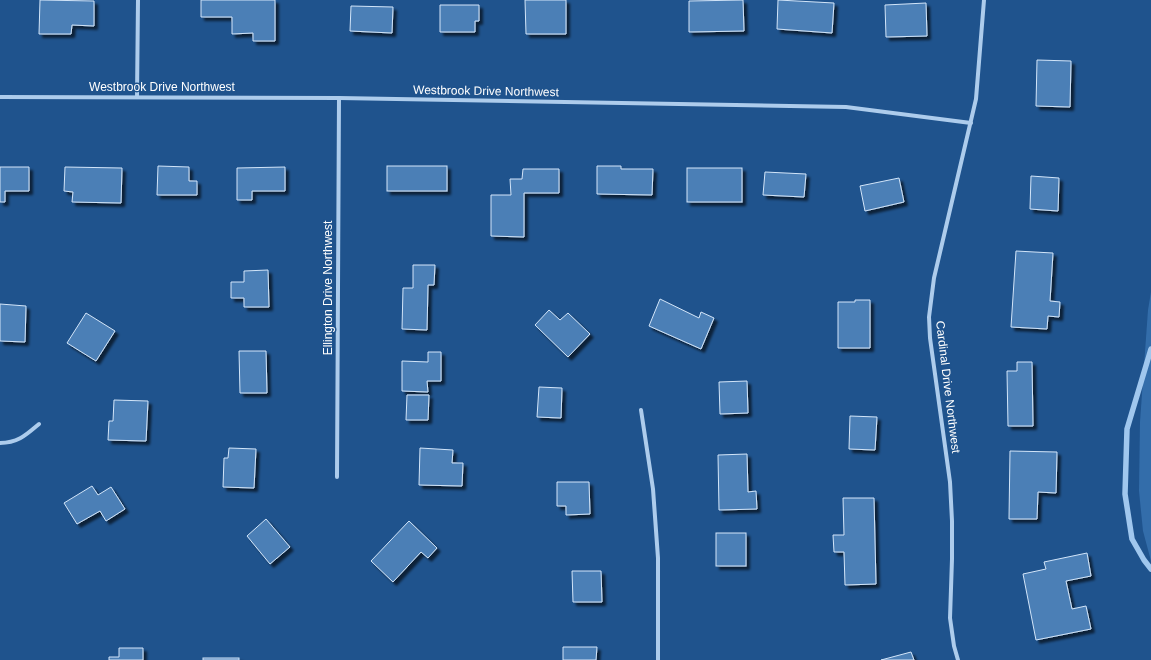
<svg xmlns="http://www.w3.org/2000/svg" width="1151" height="660" font-family="Helvetica,sans-serif">
  <style>
    .green { fill: #336daa }
    .lines { fill: none; stroke-linecap: round; stroke-linejoin: round }
    .stream { stroke: #a0c7ee; stroke-width: 5.5 }
    .building { fill: #4c7fb6; stroke: #d2e5f9; filter: url(#shadow) }
    .street { stroke: #adccec; stroke-width: 4 }
    .labels { text-anchor: middle; dominant-baseline: central; stroke-width: 3; stroke-linejoin: round; paint-order: stroke }
    .street-label { font-size: 12px; fill: #fff; stroke: #1f538d }
  </style>
  <defs>
    <filter id="shadow"><feDropShadow dx="3.5" dy="3.5" stdDeviation="1" flood-color="#0009"/></filter>
  </defs>
  <rect width="100%" height="100%" fill="#1f538d"/>
  <path class="green" d="M1151,292V561L1143,531L1139,491L1140,422L1148,310Z"/>
  <g class="lines">
    <path class="stream" d="M1151,349L1127,429L1125,494L1132,539L1144,560L1151,569"/>
  </g>
  <g class="building">
    <path d="M40,0L94,1V26L72,25L71,34H39Z"/>
    <path d="M201,0H275V41H253V33L232,34V17H201Z"/>
    <path d="M525,0H566V34H526Z"/>
    <path d="M743,0L744,31L689,32V1Z"/>
    <path d="M778,0L834,3L832,33L777,29Z"/>
    <path d="M926,3L927,36L886,37L885,5Z"/>
    <path d="M440,5H479V21H475V32H440Z"/>
    <path d="M351,6L393,7L392,33L350,31Z"/>
    <path d="M1037,60L1071,61L1070,107L1036,106Z"/>
    <path d="M158,166L189,167V181H197V195H157Z"/>
    <rect x="387" y="166" width="60" height="25"/>
    <path d="M597,166H621V169H653L652,195L597,194Z"/>
    <path d="M0,167H29V191H5V202H0Z"/>
    <path d="M65,167L122,168L121,203L72,202L73,192L64,191Z"/>
    <path d="M285,167V191H252V200H237V168Z"/>
    <rect x="687" y="168" width="55" height="34"/>
    <path d="M523,169H559V193H524V237L491,236V195H511L510,179H522Z"/>
    <path d="M765,172L806,174L804,197L763,195Z"/>
    <path d="M1031,176L1059,178L1058,211L1030,209Z"/>
    <path d="M899,178L904,202L865,211L860,186Z"/>
    <path d="M1016,251L1053,253L1050,301L1060,302L1059,317L1048,316L1047,329L1011,327Z"/>
    <path d="M413,265H435L434,285H428L427,330L402,329L403,288H413Z"/>
    <path d="M268,270L269,307H244V298H231V282H244V271Z"/>
    <path d="M660,299L699,318L701,312L714,318L701,349L649,326Z"/>
    <path d="M855,300H870V348H838V302H855Z"/>
    <path d="M0,304L26,306L25,342L0,341Z"/>
    <path d="M549,310L560,320L568,313L590,334L568,357L535,325Z"/>
    <path d="M86,313L115,331L96,361L67,343Z"/>
    <path d="M239,351H266L267,393H240Z"/>
    <path d="M428,352H441V381H427L428,392L402,391V361L428,362Z"/>
    <path d="M1017,362H1032L1033,426H1008L1007,371H1017Z"/>
    <path d="M747,381L748,413L720,414L719,382Z"/>
    <path d="M539,387L562,388L561,418L537,417Z"/>
    <path d="M407,395H429L428,420H406Z"/>
    <path d="M114,400L148,401L146,441L108,440L109,421H113Z"/>
    <path d="M850,416L877,417L875,450L849,449Z"/>
    <path d="M229,448L256,449L254,488L223,487L224,458H228Z"/>
    <path d="M420,448L453,450L452,463H463L462,486L419,485Z"/>
    <path d="M1010,451L1057,452L1056,493L1038,492L1037,519H1009Z"/>
    <path d="M747,454L748,492L756,491L757,509L719,510L718,455Z"/>
    <path d="M557,482H589L590,514L566,515V506H557Z"/>
    <path d="M92,486L98,495L111,487L125,509L106,521L100,511L77,524L64,503Z"/>
    <path d="M843,498H874L876,584L845,585L844,552H834L833,535H844Z"/>
    <path d="M266,519L290,547L270,564L247,536Z"/>
    <path d="M409,521L437,548L428,558L421,552L393,582L371,561Z"/>
    <rect x="716" y="533" width="30" height="33"/>
    <path d="M1087,553L1091,576L1066,581L1072,609L1086,606L1091,629L1036,640L1023,574L1046,569L1044,562Z"/>
    <path d="M572,571H601L602,602H573Z"/>
    <path d="M563,647H597L596,660H563Z"/>
    <path d="M119,648H143V660H109V657H119Z"/>
    <path d="M911,652L914,660H881Z"/>
    <rect x="203" y="658" width="36" height="2"/>
  </g>
  <g class="lines">
    <g class="street">
      <path d="M0,97L339,98L846,107L971,123"/>
      <path d="M137,97L138,0"/>
      <path d="M641,410L653,489L658,558V660"/>
      <path d="M0,443C18,443 26,435 39,424"/>
      <path d="M337,477L339,98"/>
      <path d="M958,660L954,646L950,618L952,559V521L950,482L930,338L929,317L934,278L976,99L984,0"/>
    </g>
  </g>
  <g class="labels">
    <g class="street-label">
      <text x="162" y="87">Westbrook Drive Northwest</text>
      <text transform="translate(486 91) rotate(1)">Westbrook Drive Northwest</text>
      <text transform="translate(328 288) rotate(-90)">Ellington Drive Northwest</text>
      <text transform="translate(948 387) rotate(83)">Cardinal Drive Northwest</text>
    </g>
  </g>
</svg>
